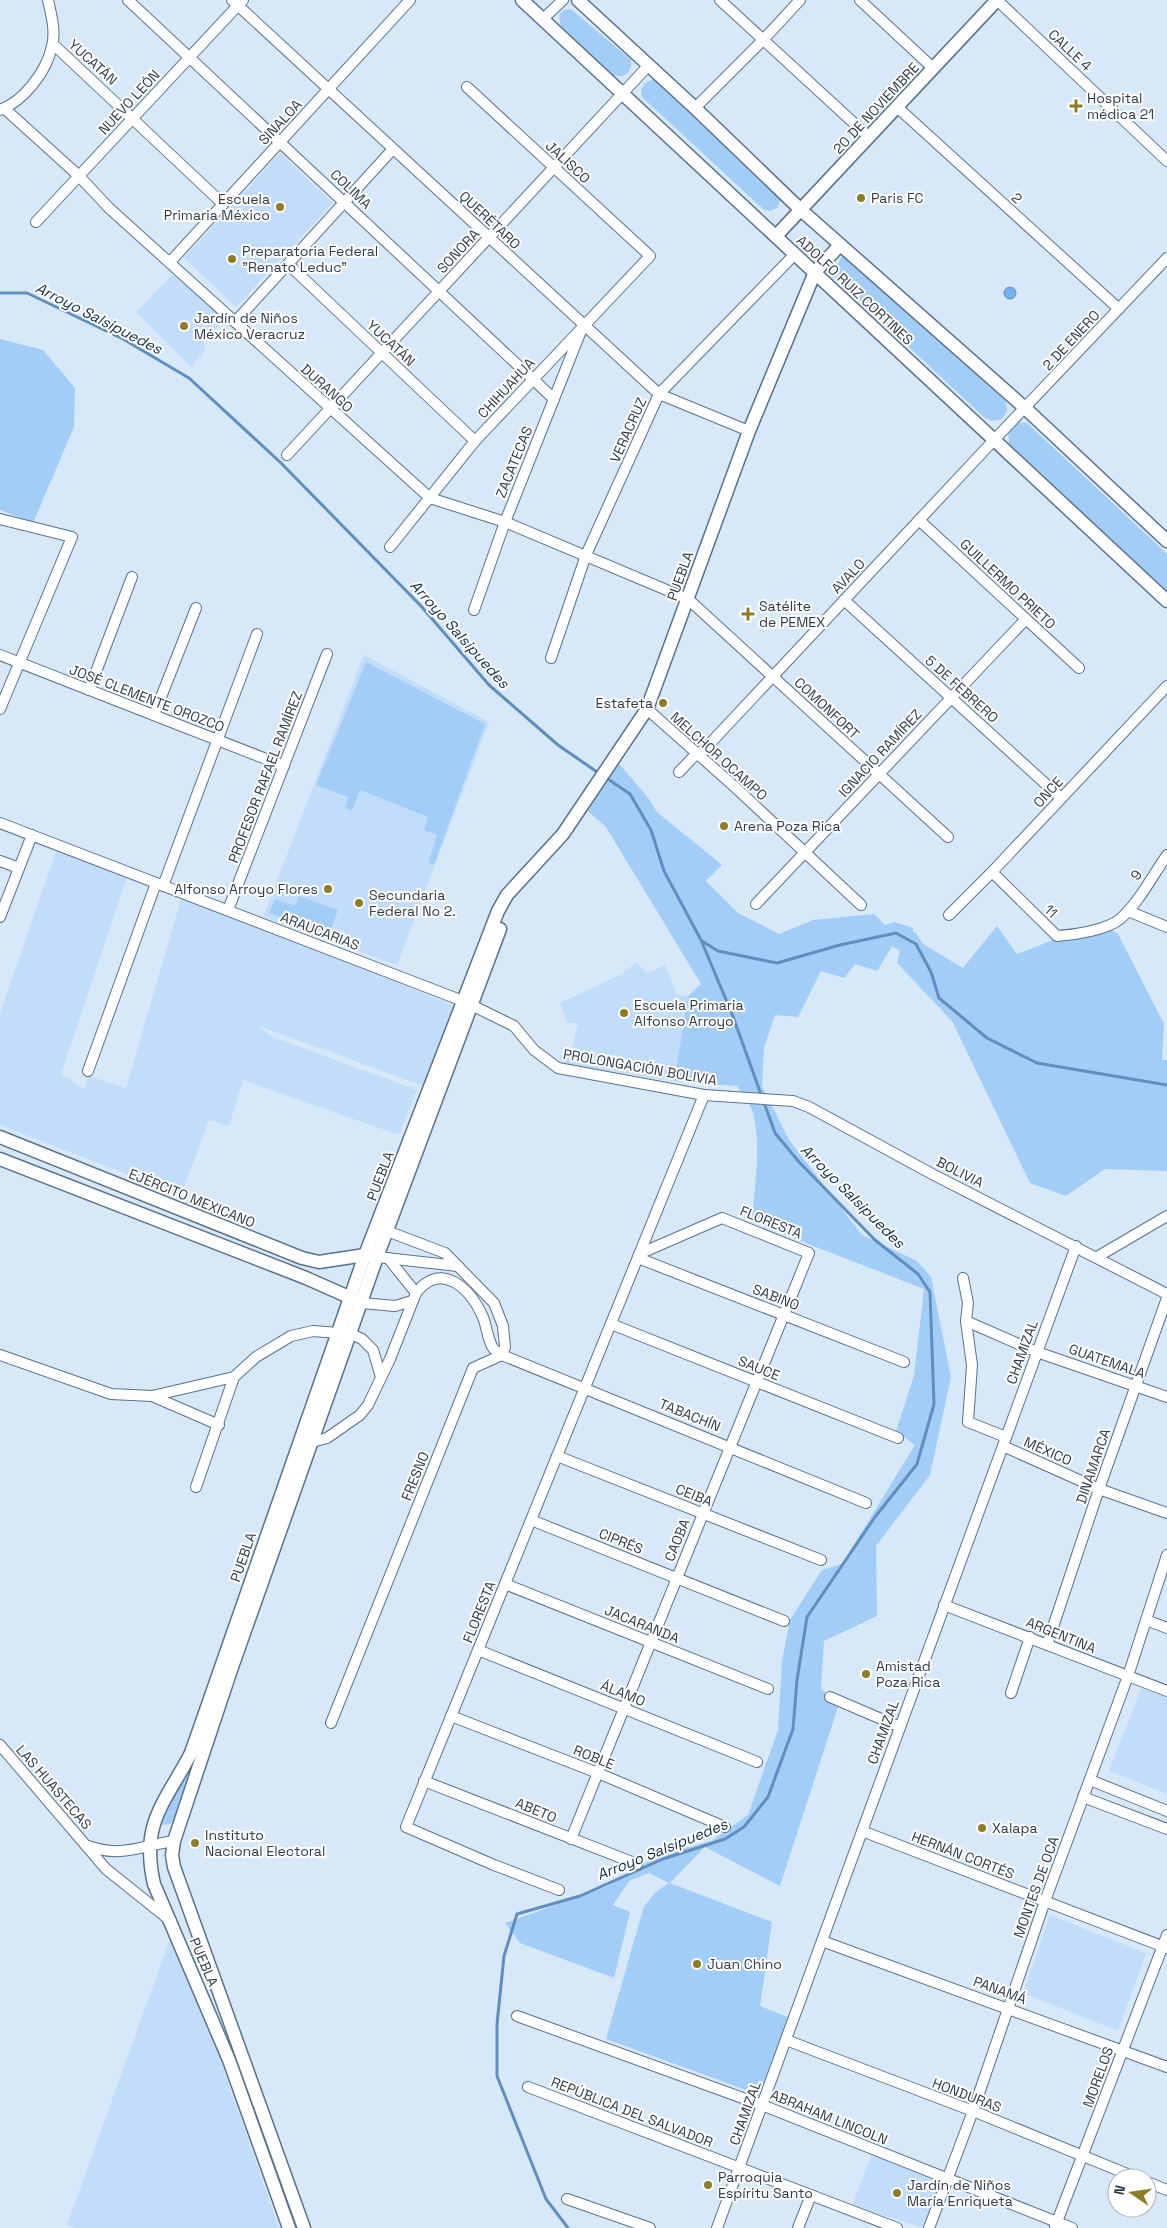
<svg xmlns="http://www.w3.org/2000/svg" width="1167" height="2228" font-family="'Space Grotesk',sans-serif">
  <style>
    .built { fill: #c2ddf9 }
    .green { fill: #a2cdf7 }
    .water { fill: #75b3ef; stroke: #618fbd }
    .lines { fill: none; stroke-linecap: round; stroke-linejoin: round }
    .stream { stroke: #618fbd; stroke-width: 3 }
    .minor-casing { stroke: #59728b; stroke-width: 12 }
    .major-casing { stroke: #59728b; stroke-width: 15 }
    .minor { stroke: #fff; stroke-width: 10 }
    .major { stroke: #fff; stroke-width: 12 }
    .poi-dot { fill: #8e7d24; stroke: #fff; stroke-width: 2 }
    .labels { text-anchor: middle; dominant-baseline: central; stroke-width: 4; stroke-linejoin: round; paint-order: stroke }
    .street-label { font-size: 14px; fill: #313c47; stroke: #fff }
    .poi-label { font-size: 14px; fill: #313c47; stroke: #fff; text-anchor: start }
    .water-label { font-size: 15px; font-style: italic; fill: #112c44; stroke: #fff }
  </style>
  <rect width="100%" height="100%" fill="#d7e8f9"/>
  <g class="built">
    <path d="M280,153L333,203L236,307L184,258Z"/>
    <path d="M172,275L234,312L203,340L205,351L191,367L136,312Z"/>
    <path d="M364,655L489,722L397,965L263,917Z"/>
    <path d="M56,852L127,877L61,1074L84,1089L89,1076L126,1088L182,896L455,1006L424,1086L256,1025L273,1037L417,1090L399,1135L243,1080L229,1126L209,1120L181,1195L0,1125V1013Z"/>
    <path d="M636,963L648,973L665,965L677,995L688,996L674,1081L565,1064L560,1059L561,1055L570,1056L578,1023H567L560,1003L620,975Z"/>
    <path d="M1141,1688L1167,1698V1794L1109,1771Z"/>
    <path d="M1050,1915L1146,1953L1118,2031L1023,1993Z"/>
    <path d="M170,1939L179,1942L279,2228H76L67,2225Z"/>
    <path d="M873,2151L941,2181L925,2228L852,2206Z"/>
  </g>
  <g class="green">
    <path d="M571,9L631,60C633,72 624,79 613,75L561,26L559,15L564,10Z"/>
    <path d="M655,78L781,199L777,208L770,211L763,209L642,97L641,90L645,83Z"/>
    <path d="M844,251L1006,402L1007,411L1002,419L993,421L985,418L833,276Z"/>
    <path d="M0,339L43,350L75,388L74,427L33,523L0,510Z"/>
    <path d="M1018,422L1027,423L1167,554V591L1009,444L1008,431Z"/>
    <path d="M366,662L485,724L434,865L429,863V860L437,835L424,830L428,817L360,790L352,811L345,808L348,797L316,785Z"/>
    <path d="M616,760L649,799L657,812L722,865L706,881L738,913L779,934L813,920L874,914L885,925L895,922L913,928V932L916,933L923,944L963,968L997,926L1017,954L1100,922L1118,934L1164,1024L1162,1060H1167V1171L1105,1169L1066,1196L1030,1183L952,1021L897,963L900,951L892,946L877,971L855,964L844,978L821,971L798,1017L775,1015L764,1048L762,1086L789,1140L862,1235L917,1261L931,1277L951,1377L930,1475L876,1546L877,1616L824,1641L821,1688L838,1707L780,1886L705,1847L670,1883L772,1922L760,2006L790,2018L760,2095L606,2039L644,1906L656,1892L669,1883L649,1873L629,1881L613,1905L630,1912L614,1978L520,1943L505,1923L606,1887L649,1861L679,1848L690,1847L711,1841L748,1815L778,1730L782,1661L790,1620L822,1570L842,1564L915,1445L896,1431L914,1376L924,1289L752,1222C754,1187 762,1147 753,1113C750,1103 743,1095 737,1086L674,1081L688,996L701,984L606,827L588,811Z"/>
    <path d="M299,896L338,910L329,935L269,913L275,899L295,906Z"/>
    <path d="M210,1715L173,1822L170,1824L162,1825V1817Z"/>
  </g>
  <circle class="water" cx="1010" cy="293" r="6"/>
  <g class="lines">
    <g class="stream">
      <path d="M0,293H27L123,339L189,378L281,463L421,606L489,685L558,745L600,774"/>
      <path d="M702,941L718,951L777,963L840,945L896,933L916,944L931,972L939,998L987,1038L1037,1063L1167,1085"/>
      <path d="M568,2228L546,2199L497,2076V2024L504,1956L517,1914L580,1896L663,1859L725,1839L744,1827L768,1797L793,1729L797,1680L807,1617L875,1517L917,1464L934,1404L930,1292L918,1274L875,1240L799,1162L775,1133L732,1014L701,940L664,871L651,830L630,794L605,777"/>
    </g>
    <defs>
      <g id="minor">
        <path d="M128,0L554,399"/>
        <path d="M232,0L659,394L749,431"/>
        <path d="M720,0L869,137"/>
        <path d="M860,0L933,68"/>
        <path d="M997,0L1167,161"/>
        <path d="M543,19L563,0"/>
        <path d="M53,44L223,204"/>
        <path d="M897,107L1119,309"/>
        <path d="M695,108L763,40L800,0"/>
        <path d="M5,109L79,176L109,208L430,498L505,522L688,599L948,837"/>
        <path d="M0,110C24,101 47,71 52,46C56,31 51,14 48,0"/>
        <path d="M36,222L243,0"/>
        <path d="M170,262L410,0"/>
        <path d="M288,264L475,441"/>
        <path d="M235,322L393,149"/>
        <path d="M287,455L648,66"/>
        <path d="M0,519L72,537L0,709"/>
        <path d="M919,520L1079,668"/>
        <path d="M390,547L475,441L650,256L467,87"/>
        <path d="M844,600L1061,798"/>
        <path d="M474,610L505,522L581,331"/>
        <path d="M0,655L284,766"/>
        <path d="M551,658L586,555L659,394L795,254"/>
        <path d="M89,690L132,577"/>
        <path d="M647,709L736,788L861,905"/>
        <path d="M154,715L196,608"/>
        <path d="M679,772L697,753L703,751L994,440L1167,258"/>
        <path d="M0,823L463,1001L514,1026L534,1050L558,1068L704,1095L793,1101L809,1107L934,1175L1167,1294"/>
        <path d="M0,861L19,868"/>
        <path d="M992,872L1057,936C1074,935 1107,930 1120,919C1138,904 1153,875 1167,855"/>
        <path d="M163,886L257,634"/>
        <path d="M756,904L1025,620"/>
        <path d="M228,910L327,654"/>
        <path d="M1128,911L1167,927"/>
        <path d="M949,915L992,872L1167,686"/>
        <path d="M0,917L32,835"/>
        <path d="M88,1071L156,883"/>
        <path d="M377,1257L458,1266"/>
        <path d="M1097,1257L1167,1216"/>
        <path d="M388,1258L416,1293"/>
        <path d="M638,1258L904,1362"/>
        <path d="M963,1278L968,1303L966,1321L972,1365L968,1422L1006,1437"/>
        <path d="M362,1303L395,1306L412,1301"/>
        <path d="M966,1321L1037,1352L1167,1397"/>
        <path d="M611,1324L898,1438"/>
        <path d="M0,1355L111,1394L152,1396L234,1377L256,1357L291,1336L313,1331L351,1334L362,1339L373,1350L381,1377"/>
        <path d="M152,1396L219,1425"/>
        <path d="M307,1441L312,1442L327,1438L360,1415L368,1405L390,1359L416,1293C440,1261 469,1287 482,1315C487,1325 487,1339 493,1348C495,1351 500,1353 502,1355L866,1503"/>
        <path d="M1003,1446L1099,1489L1167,1513"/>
        <path d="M557,1456L821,1560"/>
        <path d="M196,1487L234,1377"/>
        <path d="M531,1520L784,1621"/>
        <path d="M505,1584L768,1689"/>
        <path d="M944,1605L1167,1691"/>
        <path d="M1146,1620L1167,1628"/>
        <path d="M1047,1645L1099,1489L1167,1298"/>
        <path d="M478,1650L757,1762"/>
        <path d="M1011,1693L1030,1637"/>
        <path d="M830,1697L900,1727"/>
        <path d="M451,1716L598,1773L725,1827"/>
        <path d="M331,1723L473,1368L502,1355L505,1347L503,1326L494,1303L445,1253L387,1231"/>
        <path d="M0,1745L106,1869L171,1921"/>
        <path d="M1090,1780L1167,1811"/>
        <path d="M424,1781L637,1864"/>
        <path d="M1083,1797L1167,1829"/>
        <path d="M862,1831L1167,1948"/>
        <path d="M571,1839L809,1253L722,1218L639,1254"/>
        <path d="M88,1846C122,1858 140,1846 174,1841"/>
        <path d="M559,1890L494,1865L406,1827L704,1095"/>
        <path d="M822,1941L1167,2067"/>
        <path d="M517,2016L762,2105L1072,2228"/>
        <path d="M786,2040L973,2111L1137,2178"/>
        <path d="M528,2087L897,2228"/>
        <path d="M1147,2182L1167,2190"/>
        <path d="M567,2199L650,2228"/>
        <path d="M1055,2227L1167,1935"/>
        <path d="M717,2228L1076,1246"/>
        <path d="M798,2228L811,2195"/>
        <path d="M929,2228L973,2111L1045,1901L1128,1676L1167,1555"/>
      </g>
      <g id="major">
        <path d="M522,0L1167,601"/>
        <path d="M578,0L695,108L801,210L1025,408L1167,541"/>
        <path d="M776,236L997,0"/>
        <path d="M0,1137L302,1258L319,1262L365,1255L372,1256"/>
        <path d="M0,1159L306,1278L358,1301"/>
        <path d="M289,2228L229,2060L154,1884C140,1823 165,1803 191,1753L365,1255L498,911L507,895L563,834L647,709L749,431L815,272L840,245"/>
        <path d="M304,2228L174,1867L172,1855L174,1841L231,1670L377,1257L500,929"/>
      </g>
    </defs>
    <use href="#minor" class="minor-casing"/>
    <use href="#major" class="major-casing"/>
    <use href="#minor" class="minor"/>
    <use href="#major" class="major"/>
  </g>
  <g class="poi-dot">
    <path d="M1073.5 98.5h5v5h5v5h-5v5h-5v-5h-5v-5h5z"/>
    <circle cx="861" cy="198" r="5"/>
    <circle cx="280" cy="207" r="5"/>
    <circle cx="232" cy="259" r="5"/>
    <circle cx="184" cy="326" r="5"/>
    <path d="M745.5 606.5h5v5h5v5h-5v5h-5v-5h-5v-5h5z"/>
    <circle cx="663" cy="703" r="5"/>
    <circle cx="724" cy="826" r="5"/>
    <circle cx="328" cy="889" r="5"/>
    <circle cx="359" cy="903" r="5"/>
    <circle cx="624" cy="1013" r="5"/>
    <circle cx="866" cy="1674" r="5"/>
    <circle cx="982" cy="1828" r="5"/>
    <circle cx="195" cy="1843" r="5"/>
    <circle cx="697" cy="1964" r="5"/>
    <circle cx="708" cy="2185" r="5"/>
    <circle cx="897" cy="2193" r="5"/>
  </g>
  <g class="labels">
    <g class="street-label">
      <text transform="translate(1070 50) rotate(43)">CALLE 4</text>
      <text transform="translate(93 62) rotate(42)">YUCATÁN</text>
      <text transform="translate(129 102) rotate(-47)">NUEVO LEÓN</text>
      <text transform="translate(876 108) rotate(-47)">20 DE NOVIEMBRE</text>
      <text transform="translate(280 122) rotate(-47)">SINALOA</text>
      <text transform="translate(568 162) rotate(43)">JALISCO</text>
      <text transform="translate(351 189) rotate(43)">COLIMA</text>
      <text transform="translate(1017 198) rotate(42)">2</text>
      <text transform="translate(490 220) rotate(43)">QUERÉTARO</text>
      <text transform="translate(458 251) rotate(-47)">SONORA</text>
      <text transform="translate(855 290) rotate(43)">ADOLFO RUIZ CORTINES</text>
      <text transform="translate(1071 340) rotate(-47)">2 DE ENERO</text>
      <text transform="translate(391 343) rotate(43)">YUCATÁN</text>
      <text transform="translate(327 388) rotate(42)">DURANGO</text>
      <text transform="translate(506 388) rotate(-47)">CHIHUAHUA</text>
      <text transform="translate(628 430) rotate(-66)">VERACRUZ</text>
      <text transform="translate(514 462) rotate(-68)">ZACATECAS</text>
      <text transform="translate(680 576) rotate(-70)">PUEBLA</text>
      <text transform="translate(848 576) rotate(-47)">AVALO</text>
      <text transform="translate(1008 584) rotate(43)">GUILLERMO PRIETO</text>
      <text transform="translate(962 689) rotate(42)">5 DE FEBRERO</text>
      <text transform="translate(147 698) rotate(21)">JOSÉ CLEMENTE OROZCO</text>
      <text transform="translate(827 708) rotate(43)">COMONFORT</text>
      <text transform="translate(880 753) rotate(-47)">IGNACIO RAMÍREZ</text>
      <text transform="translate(719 756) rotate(42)">MELCHOR OCAMPO</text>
      <text transform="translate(265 777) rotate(-69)">PROFESOR RAFAEL RAMÍREZ</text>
      <text transform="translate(1048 792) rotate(-47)">ONCE</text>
      <text transform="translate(1136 875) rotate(-55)">9</text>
      <text transform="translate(1051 911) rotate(44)">11</text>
      <text transform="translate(320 931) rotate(21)">ARAUCARIAS</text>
      <text transform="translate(640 1067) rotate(10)">PROLONGACIÓN BOLIVIA</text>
      <text transform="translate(960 1172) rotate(27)">BOLIVIA</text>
      <text transform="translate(380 1176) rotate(-69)">PUEBLA</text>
      <text transform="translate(192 1198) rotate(22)">EJÉRCITO MEXICANO</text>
      <text transform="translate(771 1222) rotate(22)">FLORESTA</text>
      <text transform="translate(776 1297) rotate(21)">SABINO</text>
      <text transform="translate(1022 1352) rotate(-70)">CHAMIZAL</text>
      <text transform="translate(1107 1361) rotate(19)">GUATEMALA</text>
      <text transform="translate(759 1368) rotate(22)">SAUCE</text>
      <text transform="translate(690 1415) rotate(22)">TABACHÍN</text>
      <text transform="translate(1048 1451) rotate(24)">MÉXICO</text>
      <text transform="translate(1093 1466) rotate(-71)">DINAMARCA</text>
      <text transform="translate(415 1476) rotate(-68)">FRESNO</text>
      <text transform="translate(694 1495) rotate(22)">CEIBA</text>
      <text transform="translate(677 1540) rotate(-68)">CAOBA</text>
      <text transform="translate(621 1541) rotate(22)">CIPRÉS</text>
      <text transform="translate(243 1557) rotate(-71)">PUEBLA</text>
      <text transform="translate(479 1612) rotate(-68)">FLORESTA</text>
      <text transform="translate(642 1624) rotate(22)">JACARANDA</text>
      <text transform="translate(1061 1635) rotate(22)">ARGENTINA</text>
      <text transform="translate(623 1693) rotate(22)">ÁLAMO</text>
      <text transform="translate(883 1732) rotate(-70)">CHAMIZAL</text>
      <text transform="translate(594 1757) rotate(22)">ROBLE</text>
      <text transform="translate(54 1787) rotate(49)">LAS HUASTECAS</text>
      <text transform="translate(536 1810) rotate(22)">ABETO</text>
      <text transform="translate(963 1855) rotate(21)">HERNÁN CORTÉS</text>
      <text transform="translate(1036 1887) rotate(-70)">MONTES DE OCA</text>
      <text transform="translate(204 1962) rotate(67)">PUEBLA</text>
      <text transform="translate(1000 1990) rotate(20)">PANAMÁ</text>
      <text transform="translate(1098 2077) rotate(-70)">MORELOS</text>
      <text transform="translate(967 2095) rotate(21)">HONDURAS</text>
      <text transform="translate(632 2112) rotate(21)">REPÚBLICA DEL SALVADOR</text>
      <text transform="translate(745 2113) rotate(-70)">CHAMIZAL</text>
      <text transform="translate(829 2117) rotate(22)">ABRAHAM LINCOLN</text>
    </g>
    <g class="poi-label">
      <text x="1087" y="98">Hospital<tspan x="1087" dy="16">médica 21</tspan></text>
      <text x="871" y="198">Paris FC</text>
      <text x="270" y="199" text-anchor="end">Escuela<tspan x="270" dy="16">Primaria México</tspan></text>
      <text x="242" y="251">Preparatoria Federal<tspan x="242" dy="16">"Renato Leduc"</tspan></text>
      <text x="194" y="318">Jardín de Niños<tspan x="194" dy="16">México Veracruz</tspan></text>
      <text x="759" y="606">Satélite<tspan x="759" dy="16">de PEMEX</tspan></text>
      <text x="653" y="703" text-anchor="end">Estafeta</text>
      <text x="734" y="826">Arena Poza Rica</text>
      <text x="318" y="889" text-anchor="end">Alfonso Arroyo Flores</text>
      <text x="369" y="895">Secundaria<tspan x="369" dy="16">Federal No 2.</tspan></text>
      <text x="634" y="1005">Escuela Primaria<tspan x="634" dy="16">Alfonso Arroyo</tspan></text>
      <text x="876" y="1666">Amistad<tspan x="876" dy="16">Poza Rica</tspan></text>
      <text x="992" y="1828">Xalapa</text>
      <text x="205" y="1835">Instituto<tspan x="205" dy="16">Nacional Electoral</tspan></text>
      <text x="707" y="1964">Juan Chino</text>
      <text x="718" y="2177">Parroquia<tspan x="718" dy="16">Espíritu Santo</tspan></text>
      <text x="907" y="2185">Jardín de Niños<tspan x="907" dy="16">María Enriqueta</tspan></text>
    </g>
    <g class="water-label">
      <text transform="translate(99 318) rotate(27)">Arroyo Salsipuedes</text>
      <text transform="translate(460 634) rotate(48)">Arroyo Salsipuedes</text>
      <text transform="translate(853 1196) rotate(45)">Arroyo Salsipuedes</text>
      <text transform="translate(662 1849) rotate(-22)">Arroyo Salsipuedes</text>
    </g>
  </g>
  <g transform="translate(1132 2193) rotate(283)"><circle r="24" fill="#ffffff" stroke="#adb1b5"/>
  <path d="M0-4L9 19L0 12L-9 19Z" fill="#8e7d24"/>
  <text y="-8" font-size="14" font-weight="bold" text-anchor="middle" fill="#313c47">N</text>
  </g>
</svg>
